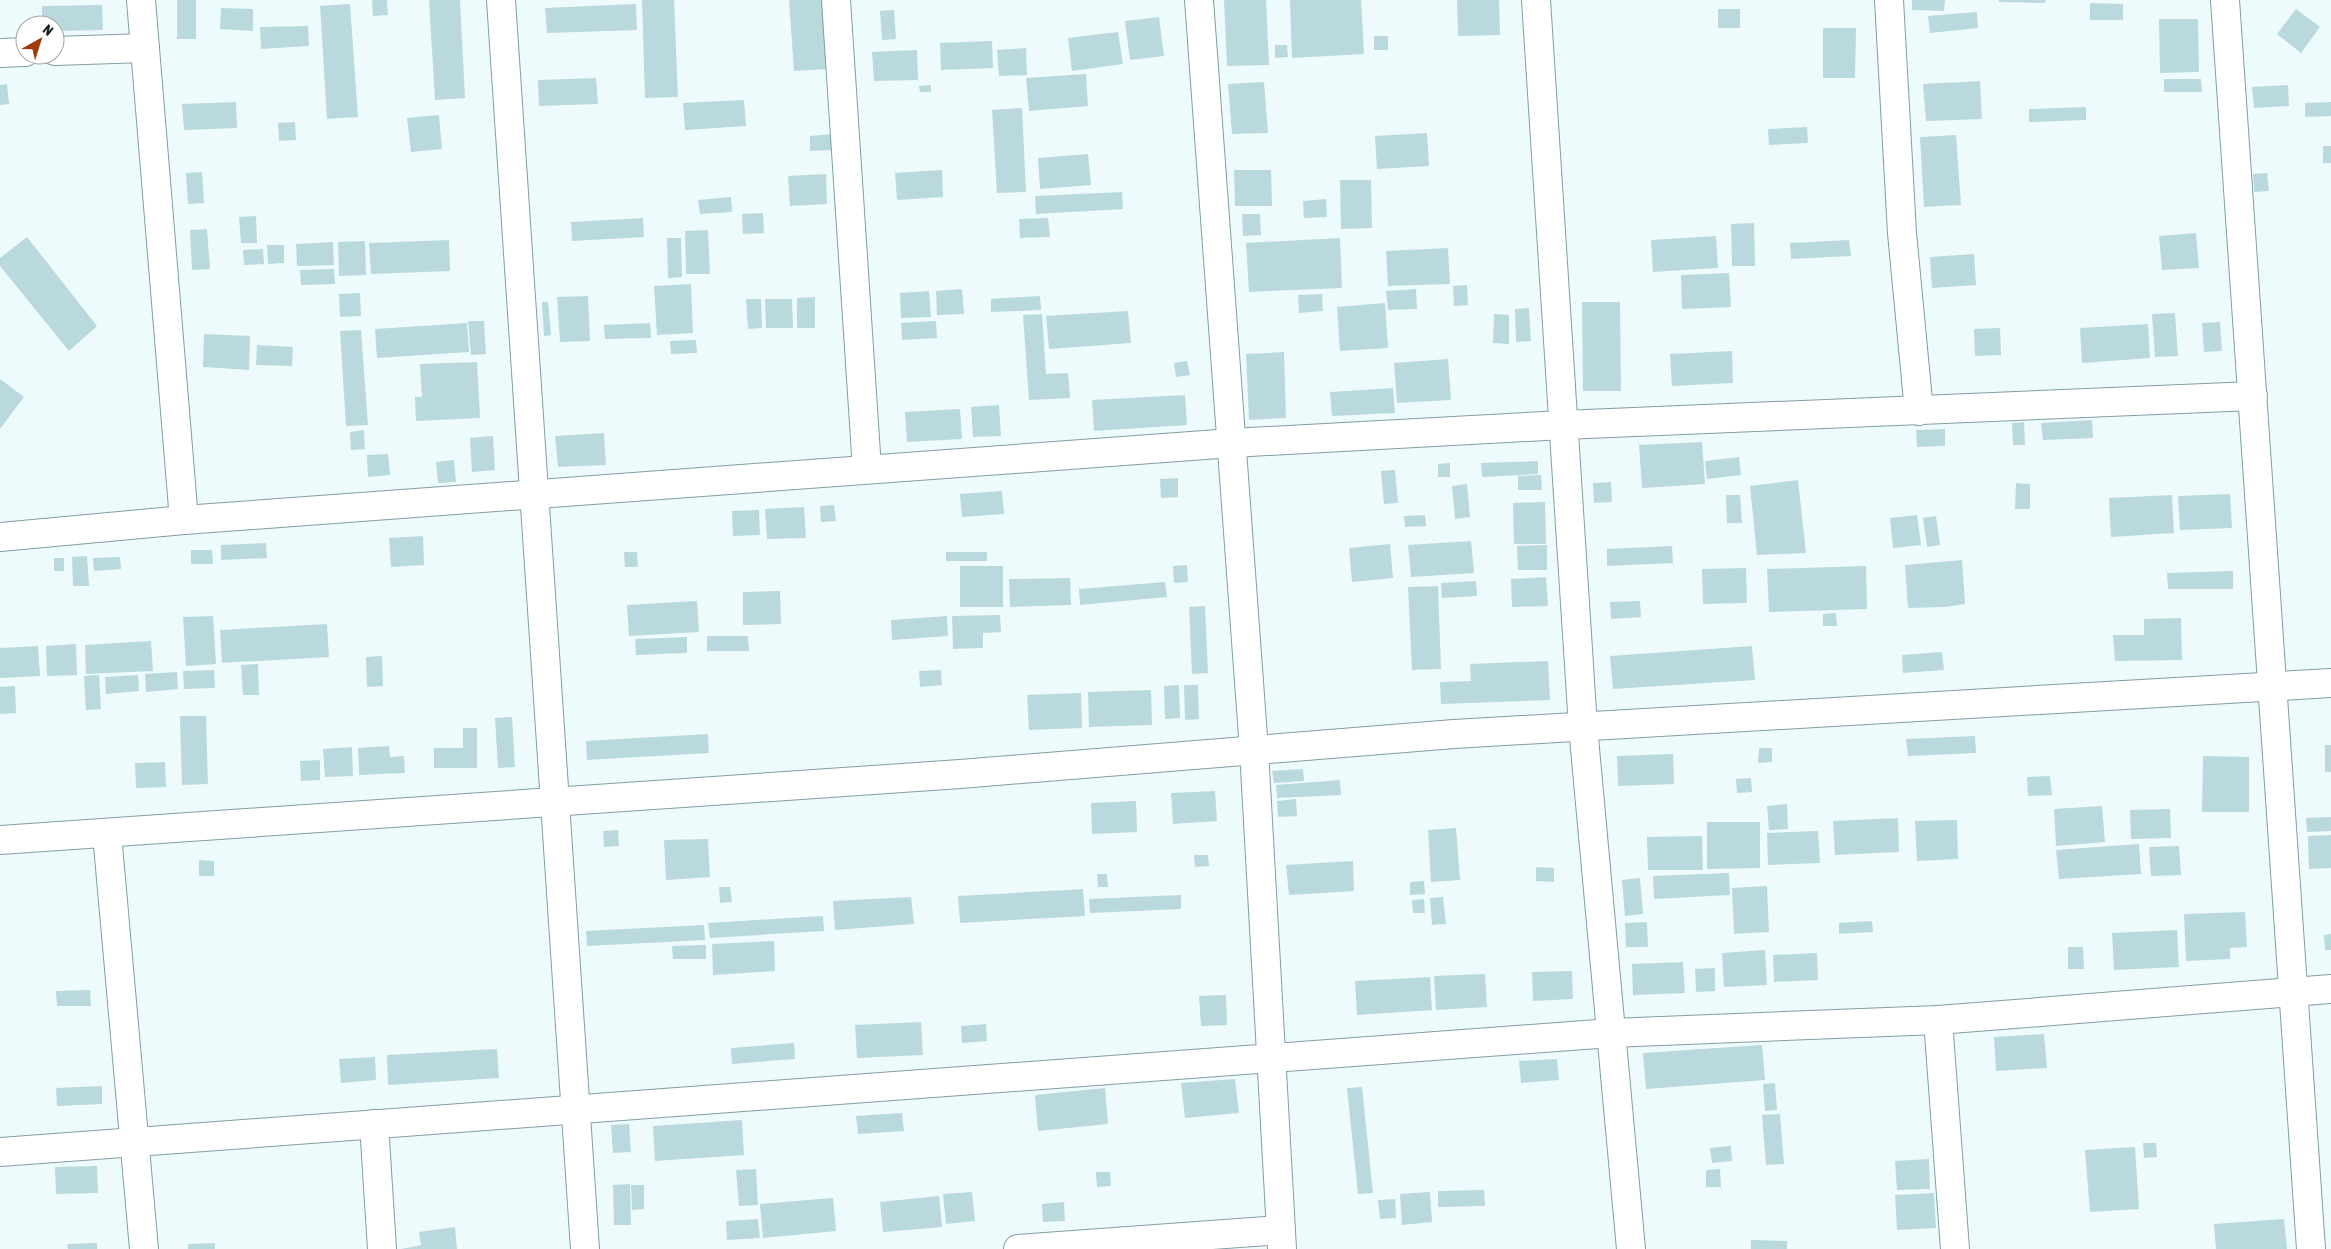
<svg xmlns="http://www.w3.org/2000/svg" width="2331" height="1249" font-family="'Asap Condensed',sans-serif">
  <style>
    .building { fill: #b9d9dd }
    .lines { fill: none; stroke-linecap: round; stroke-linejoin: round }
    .minor-casing { stroke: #809ea3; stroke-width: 30 }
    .minor { stroke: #fff; stroke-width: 28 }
  </style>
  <rect width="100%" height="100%" fill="#eefbfd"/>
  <g class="building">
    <rect x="177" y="0" width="19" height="39"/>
    <path d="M372,0H387L388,15L373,16Z"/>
    <path d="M429,0H460L465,98L435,100Z"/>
    <path d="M642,0H674L678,97L645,98Z"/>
    <path d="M789,0H823L828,69L794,71Z"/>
    <path d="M1224,0H1266L1269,65L1227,66Z"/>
    <path d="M1290,0H1361L1364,54L1292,58Z"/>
    <path d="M1457,0H1499L1500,35L1458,36Z"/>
    <path d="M1912,0H1945L1944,11L1912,10Z"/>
    <path d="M1999,0H2046L2045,3L1999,2Z"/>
    <path d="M2090,3L2123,4V20H2090Z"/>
    <path d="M350,4L358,117L327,119L320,6Z"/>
    <path d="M636,4L637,30L547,33L545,8Z"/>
    <path d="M102,5L103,30L55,31V25H42V6Z"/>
    <path d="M221,8L253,9V31L220,29Z"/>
    <rect x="1718" y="9" width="22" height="19"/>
    <path d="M2296,9L2320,27L2301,53L2277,34Z"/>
    <path d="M894,10L896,39L882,40L880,11Z"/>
    <path d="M1977,12L1978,28L1930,33L1928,16Z"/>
    <path d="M1159,17L1164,56L1130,60L1125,21Z"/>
    <path d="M2159,19H2198L2199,72L2160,73Z"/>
    <path d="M308,26L309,46L261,49L260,27Z"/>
    <path d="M1823,28H1856L1855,78H1823Z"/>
    <path d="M1118,32L1123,64L1072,71L1068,38Z"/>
    <rect x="1374" y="36" width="14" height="14"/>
    <path d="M992,41L993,68L941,70L940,43Z"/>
    <path d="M1275,45H1287L1288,57L1275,58Z"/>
    <path d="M1026,48L1027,75L999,76L997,50Z"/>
    <path d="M917,50L918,80L874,81L872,52Z"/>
    <path d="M1086,74L1088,106L1029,111L1026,78Z"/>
    <path d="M596,78L598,104L539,106L538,80Z"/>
    <path d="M2164,79H2201L2202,92H2164Z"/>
    <path d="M1980,81L1982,119L1926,121L1923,84Z"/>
    <path d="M1264,82L1268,133L1232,134L1228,84Z"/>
    <path d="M7,84L9,104L0,105V85Z"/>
    <path d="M931,85V92H920L919,86Z"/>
    <path d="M2288,85L2289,106L2254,108L2252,87Z"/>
    <path d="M744,100L746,126L685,130L683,103Z"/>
    <path d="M236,102L237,128L184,130L182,104Z"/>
    <path d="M2331,102V116L2305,117V103Z"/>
    <path d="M2086,107V120L2029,122V109Z"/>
    <path d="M1022,108L1026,192L997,193L992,110Z"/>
    <path d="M439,115L442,149L411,152L407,118Z"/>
    <path d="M295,122L296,140L279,141L278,123Z"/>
    <path d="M1807,127L1808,143L1769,145L1768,129Z"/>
    <path d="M1427,133L1429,166L1377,169L1375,136Z"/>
    <path d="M833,134L834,150L810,151V136Z"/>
    <path d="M1956,135L1961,205L1924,207L1920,137Z"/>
    <rect x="2323" y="146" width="8" height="17"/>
    <path d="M1088,154L1091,185L1040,189L1038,158Z"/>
    <path d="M942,170L943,197L897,200L895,173Z"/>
    <path d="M1234,170H1271L1272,206H1235Z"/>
    <path d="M202,172L204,203L188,204L186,173Z"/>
    <path d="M2267,173L2269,191L2254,192L2253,174Z"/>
    <path d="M826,174L827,204L790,206L788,176Z"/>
    <path d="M1340,180H1371L1372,228L1341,229Z"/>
    <path d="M1122,192L1123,209L1036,214L1035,196Z"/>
    <path d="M731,197L732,212L700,214L698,200Z"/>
    <path d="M1326,199L1327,217L1304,218L1303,201Z"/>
    <path d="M763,213L764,233L743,234L742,214Z"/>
    <path d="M1242,214H1260L1261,235L1243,236Z"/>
    <path d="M256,216L257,243H241L239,217Z"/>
    <path d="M643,218L644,237L572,241L571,222Z"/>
    <path d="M1048,218L1050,237L1020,238L1019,219Z"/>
    <path d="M1754,223L1755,266H1732L1731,224Z"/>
    <path d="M207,229L210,269L192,270L190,230Z"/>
    <path d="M708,230L710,274H686L685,231Z"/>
    <path d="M2196,233L2199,268L2162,270L2159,236Z"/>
    <path d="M1716,236L1718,268L1653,272L1651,240Z"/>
    <path d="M27,237L97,326L69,351L0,266V258Z"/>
    <path d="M667,238H681L682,277L668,278Z"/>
    <path d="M1340,238L1342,288L1249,292L1246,243Z"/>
    <path d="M449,240L450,271L371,274L369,243Z"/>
    <path d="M1849,240L1851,256L1791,259L1790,243Z"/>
    <path d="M365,241L366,275L339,276L338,242Z"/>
    <path d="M333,242L334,265L297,266L296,244Z"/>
    <path d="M267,245H284V263L268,264Z"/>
    <path d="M1448,248L1450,284L1388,286L1386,251Z"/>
    <path d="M263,249L264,264L244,265L243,250Z"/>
    <path d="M1974,254L1976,285L1932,288L1930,257Z"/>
    <path d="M334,269L335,284L301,285L300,270Z"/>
    <path d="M1729,273L1731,307L1682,309L1681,275Z"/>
    <path d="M691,284L693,333L657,335L654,286Z"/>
    <path d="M1467,285L1468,305L1454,306L1453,286Z"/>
    <path d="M962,289L964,314L937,315L936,291Z"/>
    <path d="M1416,289L1417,309L1388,310L1386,291Z"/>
    <path d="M929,291L931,317L901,318L900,293Z"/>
    <path d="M360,293L361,316L340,317L339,294Z"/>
    <path d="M1322,294L1323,311L1299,313L1298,295Z"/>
    <path d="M588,296L590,341L560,342L557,297Z"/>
    <path d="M1040,296L1041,310L991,312V299Z"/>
    <path d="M815,297V328H797V298Z"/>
    <path d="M746,299H761L762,328L748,329Z"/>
    <path d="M765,299H792L793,328H766Z"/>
    <path d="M542,302H548L551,335L544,336Z"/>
    <path d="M1582,302H1620L1621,391H1583Z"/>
    <path d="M1385,303L1388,348L1340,351L1337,307Z"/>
    <path d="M1529,308L1531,341L1516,342L1515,309Z"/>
    <path d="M1128,311L1131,343L1049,349L1046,316Z"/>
    <path d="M2175,313L2178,356L2155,357L2152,314Z"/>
    <path d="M1042,314L1046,374L1068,373L1070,398L1029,400L1023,315Z"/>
    <path d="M1494,314L1509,315V344L1493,343Z"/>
    <path d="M468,321H484L486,354L471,355Z"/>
    <path d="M936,321L937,338L902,340L901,323Z"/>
    <path d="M2220,322L2222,351L2204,352L2202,323Z"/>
    <path d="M467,323L469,352L377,358L375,329Z"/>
    <path d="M650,323L651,338L605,339L604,325Z"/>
    <path d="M2148,324L2150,358L2082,363L2080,328Z"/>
    <path d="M2000,328L2001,355L1975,356L1974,329Z"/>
    <path d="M361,330L368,425L346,426L340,331Z"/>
    <path d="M204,334L250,336L249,370L203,367Z"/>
    <path d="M696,340L697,353L671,354L670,341Z"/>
    <path d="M257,345L293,347L292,366L256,365Z"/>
    <path d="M1732,351L1733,383L1672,386L1670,354Z"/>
    <path d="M1284,352L1286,418L1249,420L1246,354Z"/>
    <path d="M1448,359L1451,400L1397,403L1394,363Z"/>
    <path d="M1187,361L1190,375L1176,377L1174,363Z"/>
    <path d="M477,362L480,418L416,421L415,397H422L420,364Z"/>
    <path d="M0,379L24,397L0,429Z"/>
    <path d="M1393,388L1395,413L1332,416L1330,392Z"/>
    <path d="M1185,395L1187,425L1094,431L1092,400Z"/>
    <path d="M999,405L1001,436L973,437L971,407Z"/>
    <path d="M960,409L962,439L907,442L905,412Z"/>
    <path d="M2092,420L2093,438L2043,440L2041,423Z"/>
    <path d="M2024,422L2025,445H2013L2012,423Z"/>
    <path d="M1945,429V446L1917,447L1916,430Z"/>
    <path d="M364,430L365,449L351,450L350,432Z"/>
    <path d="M604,433L606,465L558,467L555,436Z"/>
    <path d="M493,436L495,470L472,472L470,438Z"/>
    <path d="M1702,442L1705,484L1642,488L1639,445Z"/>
    <path d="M388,454L390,475L368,477L367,455Z"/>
    <path d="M1739,457L1741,475L1707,479L1705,461Z"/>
    <path d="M454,460L456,482L438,483L436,462Z"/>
    <path d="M1538,461V474L1482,477L1481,463Z"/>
    <path d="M1450,463V477H1438V464Z"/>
    <path d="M1395,470L1398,503L1384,504L1381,471Z"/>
    <path d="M1541,475L1542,490H1518V476Z"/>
    <path d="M1178,478V497L1161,498L1160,479Z"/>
    <path d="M1798,480L1806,553L1757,555L1750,486Z"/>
    <path d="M1611,482L1612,502L1594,503L1593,483Z"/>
    <path d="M2016,483L2030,484V509H2015Z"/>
    <path d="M1467,484L1470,517L1455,519L1452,486Z"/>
    <path d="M1002,491L1004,514L962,517L960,494Z"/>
    <path d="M2230,494L2232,528L2180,530L2178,496Z"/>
    <path d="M1726,495H1740L1742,523H1727Z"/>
    <path d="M2172,495L2174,533L2111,537L2109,498Z"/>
    <path d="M1545,502L1546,544H1514L1513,503Z"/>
    <path d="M834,505L836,521L821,522L820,506Z"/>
    <path d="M804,507L806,538L767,539L765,509Z"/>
    <path d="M759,510L760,535L733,536L732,511Z"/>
    <path d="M1425,515L1426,526L1405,527L1404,516Z"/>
    <path d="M1917,515L1921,545L1893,548L1890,518Z"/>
    <path d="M1936,516L1940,545L1927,547L1923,518Z"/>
    <path d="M423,536L424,565L391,567L389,538Z"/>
    <path d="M1471,541L1474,573L1411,577L1408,545Z"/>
    <path d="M266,543L267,558L221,560V545Z"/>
    <path d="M1390,544L1393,578L1352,582L1349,548Z"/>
    <path d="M1547,545V570H1518L1517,546Z"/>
    <path d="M1672,546L1673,563L1607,566V549Z"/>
    <path d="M191,550H212L213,564H191Z"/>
    <path d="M624,552H637L638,567H625Z"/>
    <rect x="946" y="552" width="41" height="9"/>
    <path d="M87,556L89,586H73L72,557Z"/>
    <path d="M120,557L121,569L94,571L93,558Z"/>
    <rect x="54" y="558" width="10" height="13"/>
    <path d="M1962,560L1965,604L1945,607L1908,608L1905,565Z"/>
    <path d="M1187,565L1188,582L1174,583L1173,566Z"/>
    <rect x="960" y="566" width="43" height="41"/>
    <path d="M1866,566L1867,609L1769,612L1767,569Z"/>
    <path d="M1746,568L1747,603L1703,604L1702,569Z"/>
    <path d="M2233,571V589H2168L2167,573Z"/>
    <path d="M1546,577L1548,606L1512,607L1511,579Z"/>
    <path d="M1070,578L1071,605L1010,607L1009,579Z"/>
    <path d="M1476,581L1477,596L1442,598L1441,583Z"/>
    <path d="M1165,582L1167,597L1080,605L1079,589Z"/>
    <path d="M1438,586L1441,669L1412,670L1408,587Z"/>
    <path d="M780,591L781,624L743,625V592Z"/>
    <path d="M697,601L699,632L629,636L627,605Z"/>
    <path d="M1640,601L1641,617L1611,619L1610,602Z"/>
    <path d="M1205,606L1208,673L1192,674L1189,607Z"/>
    <path d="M1836,613L1837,626H1823V614Z"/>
    <path d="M1000,615L1001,632L983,633V648L953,649L952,616Z"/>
    <path d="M213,616L216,664L186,666L183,617Z"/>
    <path d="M947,616L948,636L892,640L891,620Z"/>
    <path d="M2181,618L2182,660L2115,661L2113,635H2144V619Z"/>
    <path d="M327,624L329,657L222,663L220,630Z"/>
    <path d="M707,636H748L749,651H707Z"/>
    <path d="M687,637V653L636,655L635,639Z"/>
    <path d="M151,641L153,671L86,674L85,645Z"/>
    <path d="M76,644L77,675L47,676L46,646Z"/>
    <path d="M38,646L40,676L0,678V648Z"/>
    <path d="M1752,646L1755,680L1613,689L1610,656Z"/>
    <path d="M1942,652L1944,670L1903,673L1902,655Z"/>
    <path d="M382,656L383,686L367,687L366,657Z"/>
    <path d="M1548,661L1550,700L1441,704L1440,682L1471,681L1470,664Z"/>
    <path d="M258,664L259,695H243L241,665Z"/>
    <path d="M214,670L215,688L184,689L183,671Z"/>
    <path d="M941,670L942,685L920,687L919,671Z"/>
    <path d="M177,672L178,689L146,692L145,674Z"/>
    <path d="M99,675L101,709L86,710L84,676Z"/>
    <path d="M138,675L139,691L106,694L105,677Z"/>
    <path d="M1179,685L1180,718L1165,719L1164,686Z"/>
    <path d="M1184,685H1198L1199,719L1185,720Z"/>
    <path d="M15,686L16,713L0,714V687Z"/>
    <path d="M1151,690L1152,725L1089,727L1088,692Z"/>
    <path d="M1081,693L1082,728L1029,730L1027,695Z"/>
    <path d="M180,716H206L208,784L182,785Z"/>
    <path d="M512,717L515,767L498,768L495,718Z"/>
    <path d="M463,728H477V768H434V748H463Z"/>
    <path d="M708,734L709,753L587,760L586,741Z"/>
    <path d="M1975,736L1976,753L1908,756L1906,739Z"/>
    <rect x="2325" y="745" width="6" height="27"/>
    <path d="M389,746L390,757L404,756L405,773L359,775L358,748Z"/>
    <path d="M352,747L353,776L325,777L323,749Z"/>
    <path d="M1759,748H1772V762L1758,763Z"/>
    <path d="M1673,754L1674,784L1618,786L1617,756Z"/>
    <path d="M2203,756L2249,757V812H2202Z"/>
    <path d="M320,760V780L301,781L300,761Z"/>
    <path d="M165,762L166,787L136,788L135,763Z"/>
    <path d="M1303,769L1304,781L1274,783L1272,771Z"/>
    <path d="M2050,776L2052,795L2028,796L2027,777Z"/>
    <path d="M1751,778L1752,792L1737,793L1736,779Z"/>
    <path d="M1340,780L1341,795L1277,798L1276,785Z"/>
    <path d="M1215,791L1217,821L1173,824L1171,793Z"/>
    <path d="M1296,799L1297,816L1278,817L1277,801Z"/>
    <path d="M1136,801L1137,832L1092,834L1091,803Z"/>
    <path d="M1787,804L1788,829L1769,830L1767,806Z"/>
    <path d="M2102,806L2105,842L2056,846L2054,809Z"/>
    <path d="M2170,809L2171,838L2131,839L2130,810Z"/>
    <path d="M2331,817V831L2307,832L2306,818Z"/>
    <path d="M1898,818L1899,852L1835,855L1833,821Z"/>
    <path d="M1957,820L1958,859L1917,861L1915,821Z"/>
    <path d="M1707,822H1760V868L1707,869Z"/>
    <path d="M1456,828L1460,880L1431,882L1428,830Z"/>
    <path d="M618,830L619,846L604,847L603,831Z"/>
    <path d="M1818,831L1820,863L1768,865L1767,833Z"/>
    <path d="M2331,835V868L2309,869L2308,836Z"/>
    <path d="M1702,836L1703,870H1648L1647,837Z"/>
    <path d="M708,839L710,877L666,880L664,840Z"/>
    <path d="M2139,844L2141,874L2059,879L2056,850Z"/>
    <path d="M2179,846L2181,875L2151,876L2149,847Z"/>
    <path d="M1194,855H1208L1209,866L1195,867Z"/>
    <path d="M199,860L214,861V876H199Z"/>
    <path d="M1353,861L1354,891L1289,895L1286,865Z"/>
    <path d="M1536,867L1554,868V882L1536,881Z"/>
    <path d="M1729,873L1730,895L1654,899L1653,876Z"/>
    <path d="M1097,874H1107L1108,887H1098Z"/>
    <path d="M1640,878L1643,914L1625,916L1622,880Z"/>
    <path d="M1424,881L1425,894L1410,895V882Z"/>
    <path d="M1767,886L1769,932L1734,934L1732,888Z"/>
    <path d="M719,887H730L732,902L720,903Z"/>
    <path d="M1083,889L1085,916L960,923L958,896Z"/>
    <path d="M1181,895V909L1090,913L1089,899Z"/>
    <path d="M911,897L914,924L835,930L833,901Z"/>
    <path d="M1443,897L1446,924L1432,925L1430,898Z"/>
    <path d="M1424,899L1425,913H1413L1412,900Z"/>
    <path d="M2245,912L2247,947L2230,948V959L2186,961L2184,914Z"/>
    <path d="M823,916L824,931L710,938L708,923Z"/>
    <path d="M1872,921L1873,932L1839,934V923Z"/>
    <path d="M1647,922L1648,947H1626L1625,923Z"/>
    <path d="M704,925L705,940L587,946L586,931Z"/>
    <path d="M2177,930L2179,967L2114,970L2112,933Z"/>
    <path d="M2331,934V950H2325L2324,935Z"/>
    <path d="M774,941L775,971L713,975L712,944Z"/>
    <path d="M706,945V959H673L672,946Z"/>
    <path d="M2068,947H2083L2084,969H2068Z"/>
    <path d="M1765,950L1767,985L1724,987L1722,953Z"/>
    <path d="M1817,953L1818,980L1774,982L1773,955Z"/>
    <path d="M1683,962L1685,993L1633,995L1632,964Z"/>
    <path d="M1715,968V991L1696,992L1695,969Z"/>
    <path d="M1572,971L1573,999L1533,1001L1532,972Z"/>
    <path d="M1485,974L1487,1007L1436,1010L1434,976Z"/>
    <path d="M1430,977L1432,1010L1357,1015L1355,981Z"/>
    <path d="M90,990L91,1006H57L56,991Z"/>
    <path d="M1226,995L1227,1025L1201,1026L1199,996Z"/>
    <path d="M921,1022L923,1055L857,1058L855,1025Z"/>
    <path d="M986,1024L987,1041L962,1043L961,1026Z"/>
    <path d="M2044,1034L2047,1068L1996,1071L1994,1037Z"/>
    <path d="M794,1043L795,1059L732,1064L731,1048Z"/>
    <path d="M1762,1045L1765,1080L1646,1089L1643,1053Z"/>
    <path d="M497,1049L499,1078L388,1085L387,1055Z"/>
    <path d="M375,1057L376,1080L341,1083L339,1059Z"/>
    <path d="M1557,1059L1559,1080L1521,1083L1519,1061Z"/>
    <path d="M1235,1079L1239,1113L1185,1118L1181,1083Z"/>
    <path d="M1775,1083L1777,1110L1765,1111L1763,1084Z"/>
    <path d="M102,1086V1104L57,1106L56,1088Z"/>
    <path d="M1362,1087L1373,1193L1358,1194L1347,1088Z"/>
    <path d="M1105,1088L1108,1124L1038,1131L1035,1095Z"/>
    <path d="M902,1113L904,1131L858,1134L856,1116Z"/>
    <path d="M1780,1114L1784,1164L1766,1165L1762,1115Z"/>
    <path d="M742,1120L744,1155L655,1161L653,1126Z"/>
    <path d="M629,1124L631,1152L613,1153L611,1125Z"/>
    <path d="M2143,1143H2156L2157,1157L2144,1158Z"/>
    <path d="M1731,1146L1732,1161L1712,1163L1710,1148Z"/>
    <path d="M2135,1147L2139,1209L2090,1212L2085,1150Z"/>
    <path d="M1929,1159L1930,1189L1897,1190L1895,1161Z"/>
    <path d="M97,1166L98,1193L56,1194L55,1167Z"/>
    <path d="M756,1169L758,1205L739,1206L736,1170Z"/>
    <path d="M1720,1169L1721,1187H1706V1170Z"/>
    <path d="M1096,1172H1110L1111,1186L1097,1187Z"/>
    <path d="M630,1184L631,1225H614L613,1185Z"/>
    <path d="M631,1185H644V1209L632,1210Z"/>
    <path d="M1484,1190L1485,1206L1438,1207V1191Z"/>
    <path d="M972,1192L975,1221L946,1224L943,1194Z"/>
    <path d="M1430,1192L1432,1222L1402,1225L1400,1194Z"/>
    <path d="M1934,1193L1936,1228L1897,1230L1895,1195Z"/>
    <path d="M939,1196L942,1227L883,1232L880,1202Z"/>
    <path d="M833,1198L836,1231L763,1238L760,1204Z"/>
    <path d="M1395,1199L1396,1218L1380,1219L1378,1200Z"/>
    <path d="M1064,1202L1065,1221L1043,1222L1042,1204Z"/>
    <path d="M758,1219L760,1238L727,1240L726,1221Z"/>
    <path d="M2284,1219L2287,1249H2216L2214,1224Z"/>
    <path d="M455,1227L457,1249H401L421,1245L419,1232Z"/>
    <path d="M1751,1240L1787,1241V1249H1751Z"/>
    <path d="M97,1243V1249H68L67,1244Z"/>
    <path d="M215,1243V1249H188V1244Z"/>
  </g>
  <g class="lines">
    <defs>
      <g id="minor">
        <path d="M141,0L184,520"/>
        <path d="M501,0L585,1249"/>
        <path d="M836,0L867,469"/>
        <path d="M1199,0L1254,750L1282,1249"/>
        <path d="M1536,0L1583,727L1631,1249"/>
        <path d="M1889,0L1902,233L1919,411"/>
        <path d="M2225,0L2311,1249"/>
        <path d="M55,51L145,48"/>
        <path d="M0,53L25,52"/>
        <path d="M0,537L184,520L1232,443L1563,425L2253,396"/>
        <path d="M107,834L144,1249"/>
        <path d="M0,840L960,774L1454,734L2331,683"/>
        <path d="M1938,1020L1955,1249"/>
        <path d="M374,1124L382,1249"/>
        <path d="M0,1152L1611,1033L1938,1020L2331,989"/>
        <path d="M1018,1249L1281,1230"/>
      </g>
    </defs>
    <use href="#minor" class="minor-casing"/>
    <use href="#minor" class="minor"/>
  </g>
  <g transform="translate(40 40) rotate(39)"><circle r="24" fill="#ffffff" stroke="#a0a5a6"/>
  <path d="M0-4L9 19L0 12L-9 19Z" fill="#9f3a0c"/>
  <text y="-8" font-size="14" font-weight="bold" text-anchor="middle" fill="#121e20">N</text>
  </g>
</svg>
